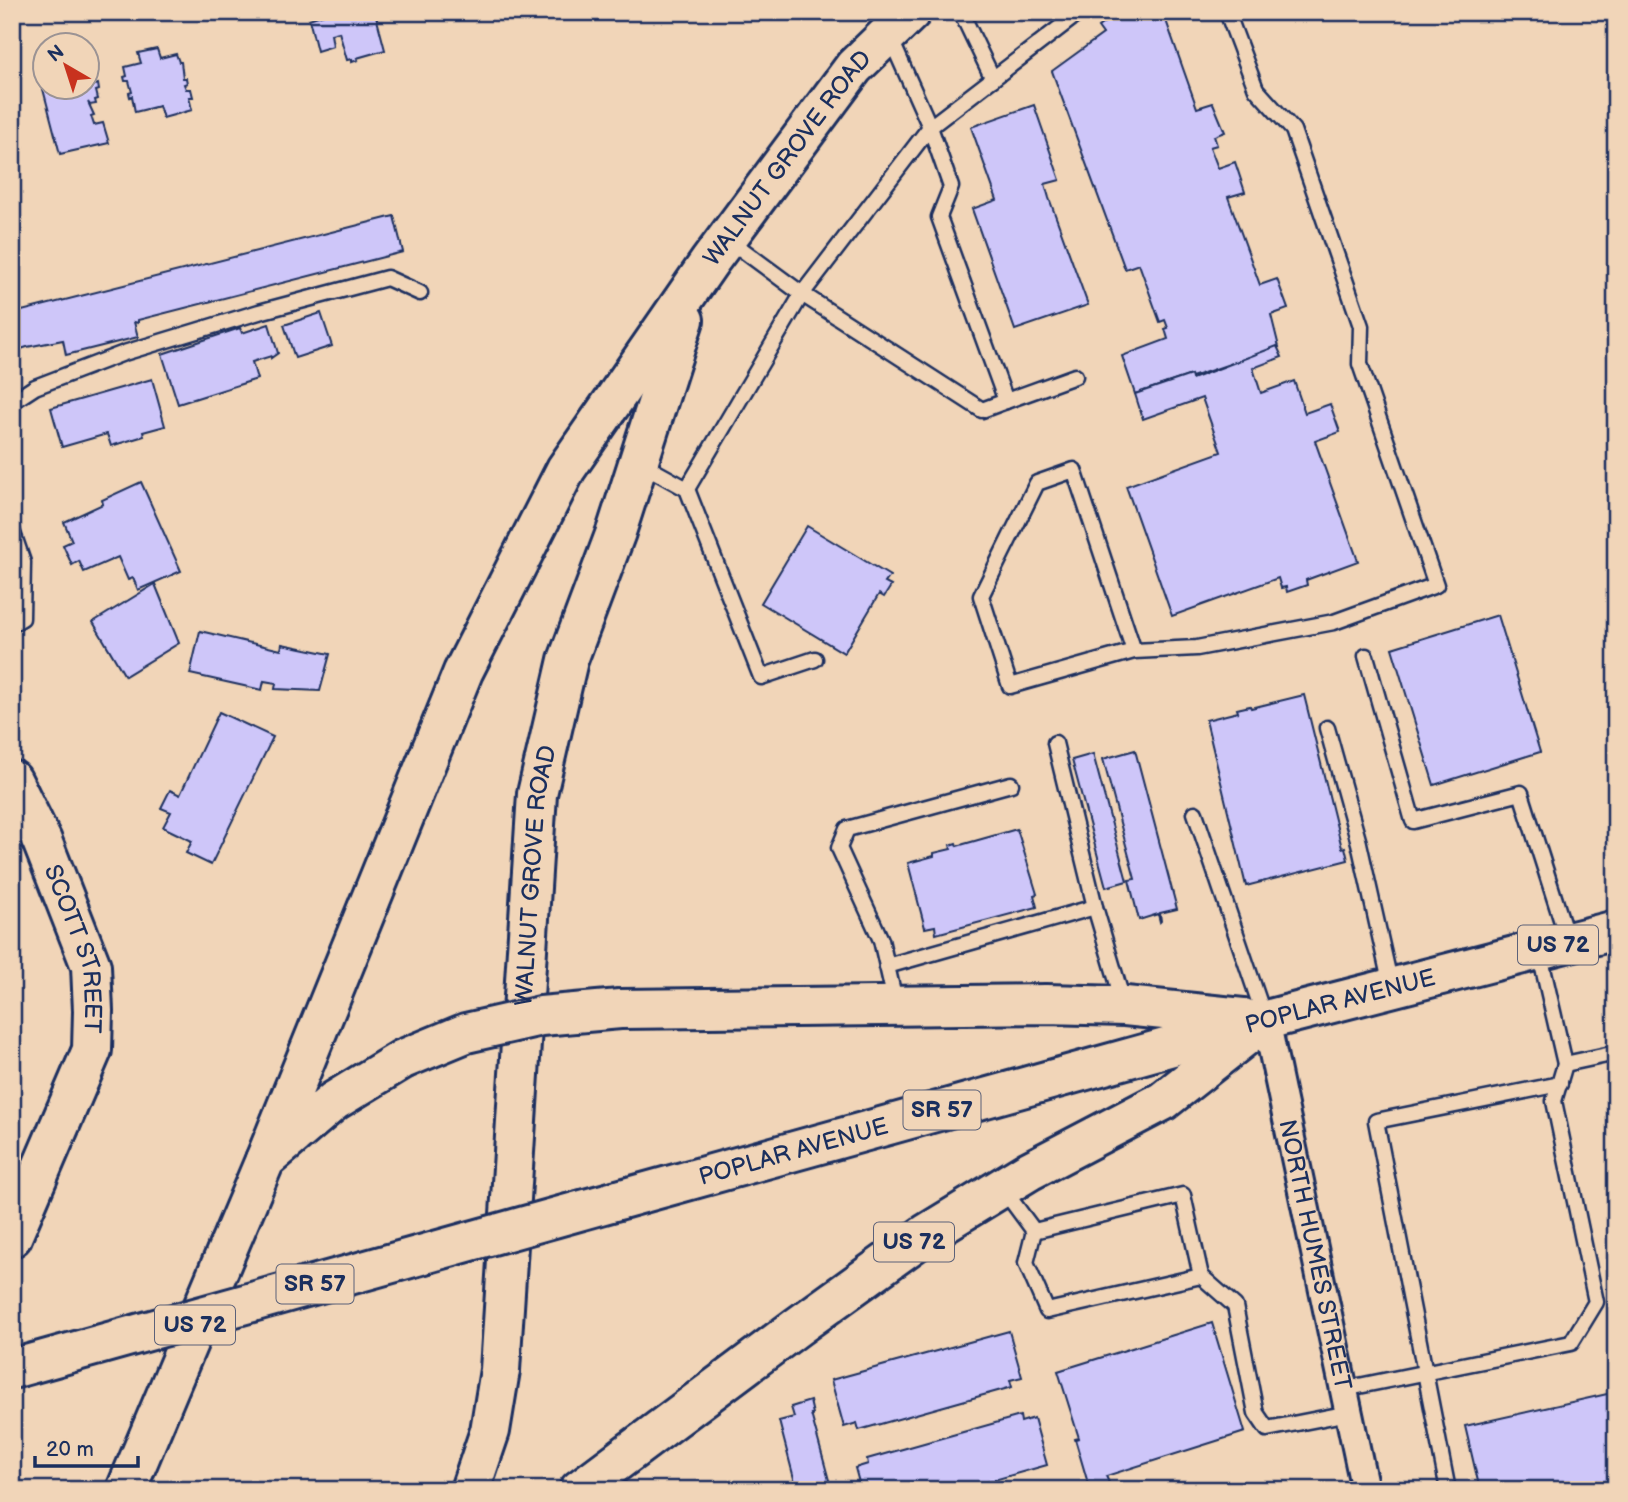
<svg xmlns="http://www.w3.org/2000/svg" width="1628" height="1502" font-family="'Balsamiq Sans',sans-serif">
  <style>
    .building { fill: #cec6f9; stroke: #1b2f5e; stroke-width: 2 }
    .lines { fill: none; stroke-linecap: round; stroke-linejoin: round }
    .lane-casing { stroke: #1b2f5e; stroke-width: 19 }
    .street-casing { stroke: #1b2f5e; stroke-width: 32 }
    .secondary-casing { stroke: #1b2f5e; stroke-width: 44 }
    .primary-casing { stroke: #1b2f5e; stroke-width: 44 }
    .lane { stroke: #f1d5b8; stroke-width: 14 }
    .street { stroke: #f1d5b8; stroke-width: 26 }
    .secondary { stroke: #f1d5b8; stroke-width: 38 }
    .primary { stroke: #f1d5b8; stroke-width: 38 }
    .primary-bridge-casing { stroke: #1b2f5e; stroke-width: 44; stroke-linecap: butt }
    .primary-bridge { stroke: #f1d5b8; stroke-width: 38 }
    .labels { text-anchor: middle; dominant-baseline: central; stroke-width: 5; stroke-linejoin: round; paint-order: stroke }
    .shield { fill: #f1d5b8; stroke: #5b6179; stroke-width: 2 }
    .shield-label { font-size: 23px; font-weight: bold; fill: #1b2f5e }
    .street-label { font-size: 24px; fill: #1b2f5e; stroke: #f1d5b8 }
  </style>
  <rect width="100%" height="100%" fill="#f1d5b8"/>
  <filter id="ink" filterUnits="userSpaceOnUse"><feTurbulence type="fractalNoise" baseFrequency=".0143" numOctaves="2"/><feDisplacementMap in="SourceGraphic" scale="14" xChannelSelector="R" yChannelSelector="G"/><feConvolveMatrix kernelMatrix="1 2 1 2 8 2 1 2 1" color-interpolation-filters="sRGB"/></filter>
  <g filter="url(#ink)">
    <g class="building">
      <path d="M324,12H375L385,50L357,58L358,60L352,62V59L347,60L339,32L331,34L333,46L317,51L309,19L324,14Z"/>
      <path d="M1119,12H1163L1197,108L1213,103L1225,132L1214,136L1217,145L1210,147L1218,168L1235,162L1245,192L1228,197L1260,285L1277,279L1288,309L1271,315L1279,347L1192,377L1191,375L1135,394L1122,356L1168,339L1165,329L1168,328L1165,320L1160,322L1139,264L1125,269L1052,71L1103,34L1098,27Z"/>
      <path d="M157,49L160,58L176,54L179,62H181L183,78H186L187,83L184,84L186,89H191L193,97H189L192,110L163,118L159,106L135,112L132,96L130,97L129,93L132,92L129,81H125L124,77L127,76L125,67L141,63L138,53Z"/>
      <path d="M93,76L95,85L98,84L99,90L96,91L98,99L95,100L96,104L90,105L88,102L94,115L91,116L94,125L103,123L109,143L60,154L43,89L88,88V77Z"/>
      <path d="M1034,105L1060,180L1045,184L1049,198L1088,305L1015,330L972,209L997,200L971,127Z"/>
      <path d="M12,108L23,147L12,150Z"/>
      <path d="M394,216L403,252L138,320V323L134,322L138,337L66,355L63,340L27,347L21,349V353L14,355L12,351V309L18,308V312Z"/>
      <path d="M321,313L332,346L295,358L284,325Z"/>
      <path d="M269,324L278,353L271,358V356L252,362L257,379L178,404L162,354L240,328L242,333Z"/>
      <path d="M1277,346L1282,357L1253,368L1261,393L1294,381L1305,413L1330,404L1340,432L1315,441L1358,561L1306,580L1307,585L1287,592L1286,587L1281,588L1278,578L1172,616L1126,486L1221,452L1202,398L1143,419L1135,394L1191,375L1192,379Z"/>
      <path d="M152,379L165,426L143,432L144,436L111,446L107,434L62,447L51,408Z"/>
      <path d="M141,482L181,571L138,590L133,578L128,580L118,557L84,572L79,561L72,565L63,545L72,541L64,522L103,504L102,500Z"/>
      <path d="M807,526L890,576L885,583L891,586L884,597L879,594L844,653L761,603Z"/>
      <path d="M155,584L179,643L125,676L93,622Z"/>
      <path d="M1498,615L1540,752L1434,785L1392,648Z"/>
      <path d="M200,631L281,650L282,644L330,654L320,691L275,689L276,683L264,681L262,690L190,674Z"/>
      <path d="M1304,695L1342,848L1345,847L1348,860L1246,886L1206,720L1238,712L1237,709L1250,706L1251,708Z"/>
      <path d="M219,712L273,737L211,865L186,853L192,841L163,827L171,812L161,808L170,790L180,795Z"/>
      <path d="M1135,750L1177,909L1160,913L1161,921L1160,922L1158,914L1139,920L1129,880L1135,879L1103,759Z"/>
      <path d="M1093,754L1127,881L1106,887L1072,760Z"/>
      <path d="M1017,829L1037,894L1034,895L1037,907L936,934L935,926L925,928L908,863L934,856V853L951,849L950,845L956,843L957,846Z"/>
      <path d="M1212,1323L1245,1432L1106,1476L1110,1485L1090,1490L1075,1439L1079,1438L1058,1371Z"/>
      <path d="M1009,1331L1022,1377L1010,1380L1012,1387L859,1430L857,1423L844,1427L831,1380Z"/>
      <path d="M1616,1392V1490H1480L1465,1426Z"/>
      <path d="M810,1401L813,1414H811L830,1484L811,1490H797L779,1421L794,1417L791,1407Z"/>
      <path d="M1020,1416L1021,1422L1034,1418L1047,1465L959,1490H861L855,1468L868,1464L867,1459Z"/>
    </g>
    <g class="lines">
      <defs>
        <g id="lane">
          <path d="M961,12L993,79"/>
          <path d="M889,35L930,127L1080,12"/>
          <path d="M1006,401L1075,376"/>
          <path d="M12,402L35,387L124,353L259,312L387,278L420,293"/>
          <path d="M640,463L687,489L761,677L815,659"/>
          <path d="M687,489L802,294L930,127L951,187L939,217L1006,401L982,410L802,294L729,240"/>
          <path d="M12,530L23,562L22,618L12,624"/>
          <path d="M1134,651L1010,686L981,596L1037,483L1074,470L1134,651L1197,648L1334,622L1436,585L1360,364L1361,326L1293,130L1256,89L1227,12"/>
          <path d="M1366,656L1413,821L1521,793L1568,941"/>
          <path d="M1327,728L1359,843L1391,986"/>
          <path d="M1055,743L1095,907L1124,1005"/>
          <path d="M1195,813L1265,1019"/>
          <path d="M887,966L1095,907"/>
          <path d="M896,1005L881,940L839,848L847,829L1011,784"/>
          <path d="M1565,1064L1616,1053"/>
          <path d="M1003,1189L1034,1231L1183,1195L1201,1276L1235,1306L1256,1413L1267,1429L1349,1413"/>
          <path d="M1034,1231L1026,1263L1047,1311L1201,1276"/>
          <path d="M1344,1389L1571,1343L1596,1302L1554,1101L1565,1064L1539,951"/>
          <path d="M1448,1490L1376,1121L1560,1084"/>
        </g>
        <g id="street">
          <path id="s1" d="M1266,1020L1365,1490"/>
        </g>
        <g id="secondary">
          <path id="s2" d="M12,780L42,841L91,966L93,1011L92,1050L12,1237"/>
          <path id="s3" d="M265,1160L463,672L566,469L710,261L854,67L911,12"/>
          <path id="s4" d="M470,1490L490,1431L500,1370L537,794L568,660L616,532L684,320"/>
        </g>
        <g id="primary">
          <path d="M620,1009L1046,1004L1125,1006L1243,1018"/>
          <path id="s5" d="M618,1200L1266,1020L1616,930"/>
          <path d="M126,1490L265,1160L334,1101L403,1059"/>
          <path d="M579,1490L797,1327L926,1234L1029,1171L1163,1101L1253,1030"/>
        </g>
      </defs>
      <use href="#lane" class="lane-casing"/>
      <use href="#street" class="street-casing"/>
      <use href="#secondary" class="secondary-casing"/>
      <use href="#primary" class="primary-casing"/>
      <use href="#lane" class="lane"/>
      <use href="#street" class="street"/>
      <use href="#secondary" class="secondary"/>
      <use href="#primary" class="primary"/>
      <defs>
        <g id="primary-bridge">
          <path d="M403,1059L466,1033L541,1016L620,1009"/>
          <path d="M12,1369L618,1200"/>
        </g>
      </defs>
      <use href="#primary-bridge" class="primary-bridge-casing"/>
      <use href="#primary-bridge" class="primary-bridge"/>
    </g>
  </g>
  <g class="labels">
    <g class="shield">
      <rect x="1518" y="925.5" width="80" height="39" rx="5"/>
      <rect x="903.5" y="1090.5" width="77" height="39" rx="5"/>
      <rect x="874" y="1222.5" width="80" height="39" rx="5"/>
      <rect x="276.5" y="1264.5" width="77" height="39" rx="5"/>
      <rect x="155" y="1305.5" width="80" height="39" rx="5"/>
    </g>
    <g class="shield-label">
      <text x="1558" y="945">US 72</text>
      <text x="942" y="1110">SR 57</text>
      <text x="914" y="1242">US 72</text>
      <text x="315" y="1284">SR 57</text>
      <text x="195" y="1325">US 72</text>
    </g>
    <g class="street-label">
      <text stroke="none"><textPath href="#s3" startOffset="1136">WALNUT GROVE ROAD</textPath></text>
      <text stroke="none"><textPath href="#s4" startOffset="620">WALNUT GROVE ROAD</textPath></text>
      <text stroke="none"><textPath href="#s2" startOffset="182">SCOTT STREET</textPath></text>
      <text stroke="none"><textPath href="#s5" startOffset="749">POPLAR AVENUE</textPath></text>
      <text stroke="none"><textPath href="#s5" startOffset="182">POPLAR AVENUE</textPath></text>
      <text stroke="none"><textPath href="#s1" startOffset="240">NORTH HUMES STREET</textPath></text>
    </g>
  </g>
  <rect width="1628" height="1502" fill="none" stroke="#f1d5b8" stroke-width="42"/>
  <rect x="21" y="21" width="1586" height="1460" fill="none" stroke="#1b2f5e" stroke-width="2.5" filter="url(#ink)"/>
  <g transform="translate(66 66) rotate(321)"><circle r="33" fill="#f1d5b8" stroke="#9b9394" stroke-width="2"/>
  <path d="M0-5L12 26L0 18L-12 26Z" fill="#c8321e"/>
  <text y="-10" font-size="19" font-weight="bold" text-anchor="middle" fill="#1b2f5e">N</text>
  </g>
  <path d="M35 1456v10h103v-10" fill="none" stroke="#1b2f5e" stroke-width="3.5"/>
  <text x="46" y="1456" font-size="21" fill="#1b2f5e" stroke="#f1d5b8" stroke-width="5" paint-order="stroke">20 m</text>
</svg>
